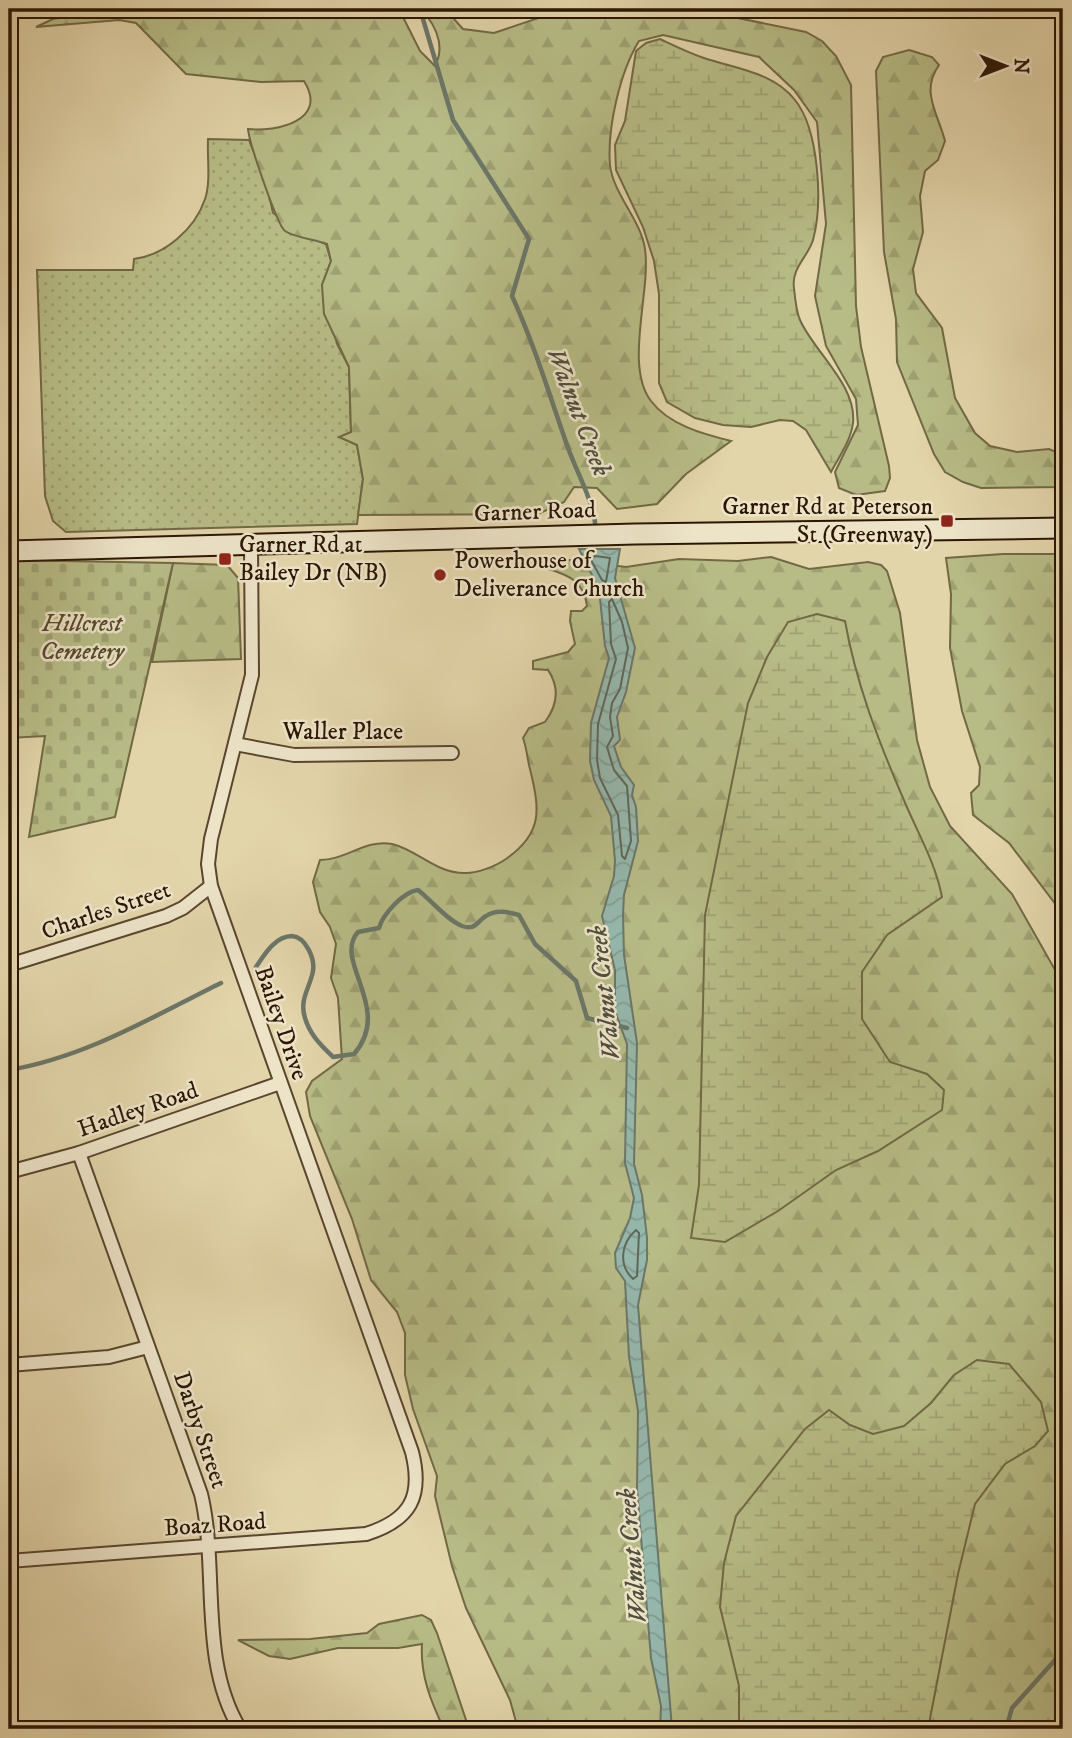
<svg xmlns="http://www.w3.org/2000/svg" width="1072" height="1738" font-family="'IM FELL DW Pica',serif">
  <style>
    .grass { fill: url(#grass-dots); stroke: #716945; stroke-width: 2 }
    .forest { fill: url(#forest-firs); stroke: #716945; stroke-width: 2 }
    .wetland { fill: url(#wetland-marsh); stroke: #716945; stroke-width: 2 }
    .cemetery { fill: url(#cemetery-stones); stroke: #716945; stroke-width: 2 }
    .water { fill: url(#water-waves); stroke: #6b7769; stroke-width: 2 }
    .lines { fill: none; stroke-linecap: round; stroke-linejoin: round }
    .shore { stroke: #606758; stroke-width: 2 }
    .stream { stroke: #6b7769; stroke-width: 4.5 }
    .street-casing { stroke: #59462e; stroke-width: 16 }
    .secondary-casing { stroke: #2b1604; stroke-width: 23 }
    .street { stroke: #ede4c8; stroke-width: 12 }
    .secondary { stroke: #ede4c8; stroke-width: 19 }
    .poi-dot { fill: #8f2418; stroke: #ede4c8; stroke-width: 2.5 }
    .labels { text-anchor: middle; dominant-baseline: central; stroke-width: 5; stroke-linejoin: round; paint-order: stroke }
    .poi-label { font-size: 24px; fill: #2b1604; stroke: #ede4c8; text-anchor: start }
    .street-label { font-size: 24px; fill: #2b1604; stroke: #ede4c8 }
    .park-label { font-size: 24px; font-style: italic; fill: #55482b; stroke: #ede4c8 }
    .water-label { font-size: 26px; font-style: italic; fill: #504f3f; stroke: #ede4c8 }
  </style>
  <defs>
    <pattern id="grass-dots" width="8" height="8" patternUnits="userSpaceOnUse" patternTransform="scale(1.75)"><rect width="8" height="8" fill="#b7bc86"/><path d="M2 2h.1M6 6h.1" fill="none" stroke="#9ea172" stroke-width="1.8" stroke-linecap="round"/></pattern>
    <pattern id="forest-firs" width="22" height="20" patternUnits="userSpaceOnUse" patternTransform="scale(1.75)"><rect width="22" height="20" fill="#b7bc86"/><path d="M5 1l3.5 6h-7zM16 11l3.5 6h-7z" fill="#9ea172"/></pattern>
    <pattern id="wetland-marsh" width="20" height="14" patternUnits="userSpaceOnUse" patternTransform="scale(1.75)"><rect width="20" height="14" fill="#b7bc86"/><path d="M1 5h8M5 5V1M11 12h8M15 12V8" fill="none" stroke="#9ea172"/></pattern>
    <pattern id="cemetery-stones" width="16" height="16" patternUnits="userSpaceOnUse" patternTransform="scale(1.75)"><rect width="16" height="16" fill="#b7bc86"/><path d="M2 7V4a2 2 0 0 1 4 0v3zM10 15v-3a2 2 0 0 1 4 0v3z" fill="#9ea172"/></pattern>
    <pattern id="water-waves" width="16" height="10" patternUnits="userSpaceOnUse" patternTransform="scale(1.75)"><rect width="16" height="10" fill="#95b8ad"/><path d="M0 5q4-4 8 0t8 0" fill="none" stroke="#819d93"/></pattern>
  </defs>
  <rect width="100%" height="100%" fill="#e3d5aa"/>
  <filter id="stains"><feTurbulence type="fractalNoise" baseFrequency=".00286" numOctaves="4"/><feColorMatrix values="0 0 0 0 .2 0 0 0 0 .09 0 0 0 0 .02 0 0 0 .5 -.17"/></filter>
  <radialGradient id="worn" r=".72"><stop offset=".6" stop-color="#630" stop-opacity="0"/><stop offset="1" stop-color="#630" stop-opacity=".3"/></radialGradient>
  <path class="grass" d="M208,139L249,140L266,182L273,213L308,237L326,244L331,261L322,285L337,344L349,367L351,432L340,437L357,445L363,479L357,524L66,532L53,521L45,496L37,270H133L134,259C165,255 195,229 205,199C211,182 207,157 208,139Z"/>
  <g class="forest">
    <path d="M106,9H399L420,51L435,66C444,49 438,31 427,16L431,9H445L463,29L494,33L565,9H694L806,32L822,41L836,56L851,85L856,306L861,347L889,466L890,478L885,491L856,495L839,488L835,472L858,425L856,399L826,346L815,296L826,224L817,122L794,90L759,57L663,35L639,41C620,72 607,128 610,165C613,194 641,220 645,249C651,292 624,366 651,401C669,425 703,434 731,441L686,474L657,504L617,509L597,488L574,487L564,502L538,514L358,515L363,479L357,445L339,437L351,432L349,367L324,314L322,285L331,261L327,244C315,239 295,238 285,231C277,225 249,142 248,129C276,132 329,121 304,81L261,82L186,74L136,23L119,20L36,27L53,19Z"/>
    <path d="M909,50L932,57L939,65C920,92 938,113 945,141L938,160L925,171L920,196L923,232L913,269L916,293L942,328L955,398L975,433L990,446L1017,452L1049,449L1063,455V487L981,488L963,482L945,472L934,454L897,362L896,319L884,252L876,71L883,57Z"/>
    <path d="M1003,554H1063V914L1009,843L973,815L971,793L979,785L980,767L962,711L950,648L951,594L946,558Z"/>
    <path d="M771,557L809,569L868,562L881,565L887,571L900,613L917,740L930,787L950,826L1012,894L1063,984V1729H518L510,1700L466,1608L452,1566L435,1496L437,1476L413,1409L405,1375V1333L397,1312L371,1280L352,1219L310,1116L306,1092L312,1081L342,1059L338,998L331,978L336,944L330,927L320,912L313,882L320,860C346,860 365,839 392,844C418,850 436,874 466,873C478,873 496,866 506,859C543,833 540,810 530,769C527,758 527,749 523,738L529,728L545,722C557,706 560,688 548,670L533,669V661L568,652L575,644L570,621L571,611H582L587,606C583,571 553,574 529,561L572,560L626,567L679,559L738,561Z"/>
    <path d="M173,563L227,565L238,578L241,659L152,662Z"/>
    <path d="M422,1615L431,1620L437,1633L469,1729H444C431,1702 420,1675 422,1644L398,1648H338L290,1659L269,1656L238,1640L310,1639L367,1633L379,1624Z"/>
  </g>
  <g class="wetland">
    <path d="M660,39C675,46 689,53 704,58C736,69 773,72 795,100C819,130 823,203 813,240C808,257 791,268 794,288C795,298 796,311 800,320C814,352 857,385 853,423C851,440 839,457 831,472L806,430L793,421L780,420L751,427L723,425L695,418L667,402L659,383V294L654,261L643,227L616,170L615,145L625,121L636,51L646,43Z"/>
    <path d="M817,614L845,621C856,683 878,740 903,798C917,832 935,861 942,897L887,935L862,972V1019L890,1062L927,1074L944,1090L942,1110L878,1151L836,1170L778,1211L725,1242L691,1238L699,1185L705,915L748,703L767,657L788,622Z"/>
    <path d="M977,1360L1009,1364L1041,1402L1048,1431L1035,1446L1005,1464L975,1504L958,1574L928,1729H739V1686L720,1607L724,1563L736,1516L805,1429L829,1410L850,1425L873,1434L904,1426L931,1403L954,1375Z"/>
  </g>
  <path class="cemetery" d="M9,560L173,563L115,817L29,837L45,736L9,738Z"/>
  <path class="water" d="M579,549H620L615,578L635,648L626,692L617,717L620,740L614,746L621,767L634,785L632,795L636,807L638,841L624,895L623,915L624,955L637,1043L634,1164L642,1195L647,1238V1260L638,1305L672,1729H660L661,1706L651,1658L637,1489L638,1411L629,1357L625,1281L616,1268L615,1253L630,1218L634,1198L625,1163L627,1044L615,1011V970L602,916L614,876L615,861L611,816L594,780L590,761L591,723L609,658L605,646L599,589Z"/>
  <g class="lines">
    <g class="shore">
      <path d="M595,556L610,558L606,582L602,580L591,560Z"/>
      <path d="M612,599L622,622L628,648L620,689L612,703L610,717L613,736L607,747L614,770L627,786L631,841L625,859L622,856L618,815L600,778L597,760L598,724L616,659L611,644L609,602Z"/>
      <path d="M636,1230L639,1233L637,1276L633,1279C618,1265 621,1243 636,1230Z"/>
    </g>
    <g class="stream">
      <path d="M420,9L453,120L529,239L512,296C535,346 550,397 568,448C578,475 593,500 596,529"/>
      <path d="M256,967C264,955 275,936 292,936C306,937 315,959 313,971C310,988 299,999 305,1018C310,1035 321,1045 333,1057L354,1054C394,1008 332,961 358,932L379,928C383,914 403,892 418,890C432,901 447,920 462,926C476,931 477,921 486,916C496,909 508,912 519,915L535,944L576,981L587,1018L627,1028"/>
      <path d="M9,1070C86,1057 152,1017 221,983"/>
      <path d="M1006,1729L1012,1708L1063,1651"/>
    </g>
    <defs>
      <g id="street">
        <path d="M235,744L294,755L452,753"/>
        <path d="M9,965L166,916L183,908L211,886"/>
        <path d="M79,1153L201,1494C219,1569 198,1660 240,1729"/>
        <path d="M9,1172L79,1153L280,1083"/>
        <path d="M9,1365L109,1357L148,1347"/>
        <path d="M9,1561L366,1534C411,1520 423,1496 412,1452L211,886L208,864L211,839L252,675L251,546"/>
      </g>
      <path id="secondary" d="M9,551L635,534L1063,528"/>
    </defs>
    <use href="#street" class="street-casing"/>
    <use href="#secondary" class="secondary-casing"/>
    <use href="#street" class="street"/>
    <use href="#secondary" class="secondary"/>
  </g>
  <g class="poi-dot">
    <rect x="940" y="514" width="14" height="14" rx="3.5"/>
    <rect x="218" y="552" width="14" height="14" rx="3.5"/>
    <circle cx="440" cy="575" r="7"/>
  </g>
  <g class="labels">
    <g class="poi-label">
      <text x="933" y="507" text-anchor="end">Garner Rd at Peterson<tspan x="933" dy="28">St (Greenway)</tspan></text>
      <text x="239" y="545">Garner Rd at<tspan x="239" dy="28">Bailey Dr (NB)</tspan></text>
      <text x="454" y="561">Powerhouse of<tspan x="454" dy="28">Deliverance Church</tspan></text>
    </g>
    <g class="street-label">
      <text transform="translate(535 512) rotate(-2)">Garner Road</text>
      <text x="343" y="732">Waller Place</text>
      <text transform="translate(106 911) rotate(-19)">Charles Street</text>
      <text transform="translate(281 1023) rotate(71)">Bailey Drive</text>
      <text transform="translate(138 1110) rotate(-19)">Hadley Road</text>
      <text transform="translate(200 1430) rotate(71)">Darby Street</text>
      <text transform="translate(215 1525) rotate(-4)">Boaz Road</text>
    </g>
    <g class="park-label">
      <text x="82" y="624">Hillcrest<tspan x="82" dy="28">Cemetery</tspan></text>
    </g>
    <g class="water-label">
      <text transform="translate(578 412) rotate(69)">Walnut Creek</text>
      <text transform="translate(605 993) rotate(-96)">Walnut Creek</text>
      <text transform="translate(633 1556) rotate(-95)">Walnut Creek</text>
    </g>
  </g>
  <rect width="1072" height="1738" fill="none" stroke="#e3d5aa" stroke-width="35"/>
  <rect x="10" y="10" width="1051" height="1717" fill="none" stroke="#2b1604" stroke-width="3.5"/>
  <rect x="18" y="18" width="1037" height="1703" fill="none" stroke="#2b1604" stroke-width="2"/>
  <g transform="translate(1005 66) rotate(90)" stroke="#ede4c8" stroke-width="5" paint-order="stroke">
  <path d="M0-5L12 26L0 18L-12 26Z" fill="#2b1604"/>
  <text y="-10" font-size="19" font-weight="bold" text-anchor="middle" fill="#2b1604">N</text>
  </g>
  <rect width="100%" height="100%" filter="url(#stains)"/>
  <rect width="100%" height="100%" fill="url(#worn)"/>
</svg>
